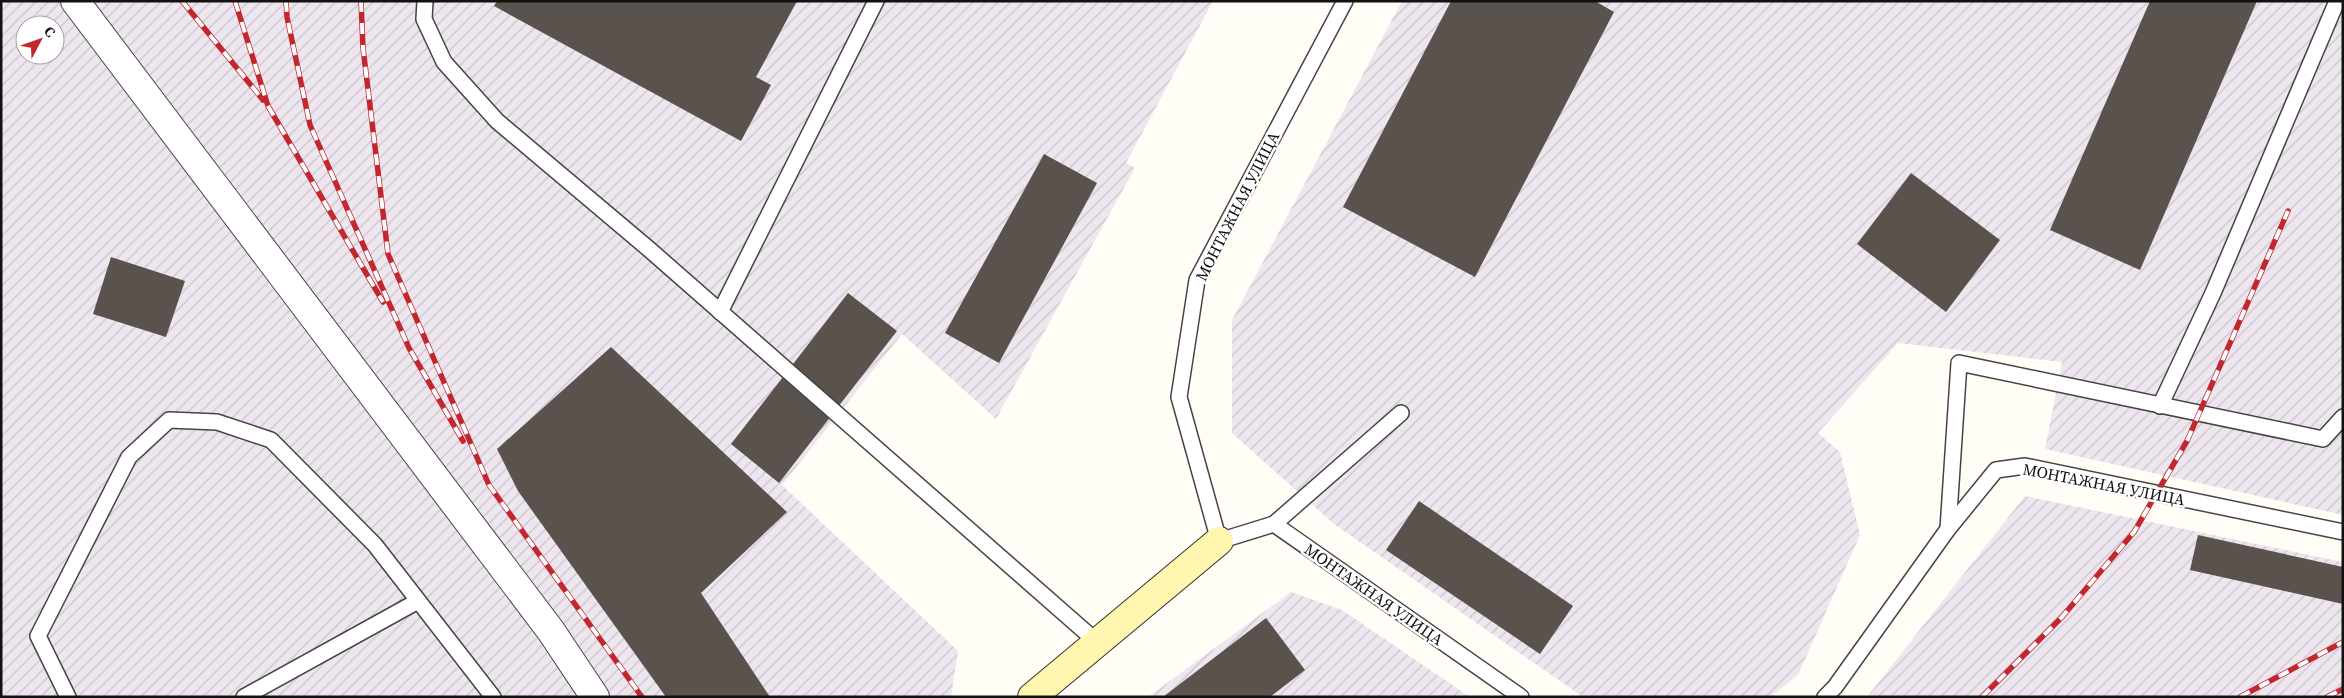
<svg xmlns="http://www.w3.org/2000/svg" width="2344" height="698" viewBox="0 0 2344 698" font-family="'Source Serif 4',serif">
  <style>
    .industrial { fill: url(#industrial-furrows); fill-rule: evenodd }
    .building { fill: #5a524d }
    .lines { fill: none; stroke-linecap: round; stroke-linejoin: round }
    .lane-casing { stroke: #444; stroke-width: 18 }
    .street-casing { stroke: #444; stroke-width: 30 }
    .secondary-casing { stroke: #333; stroke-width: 30 }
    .lane { stroke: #fff; stroke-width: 15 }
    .street { stroke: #fff; stroke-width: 28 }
    .secondary { stroke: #fff6b0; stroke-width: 28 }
    .rail-casing { stroke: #c4262e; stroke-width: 5.5 }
    .rail { stroke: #fff; stroke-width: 4; stroke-dasharray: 11; stroke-linecap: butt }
    .labels { text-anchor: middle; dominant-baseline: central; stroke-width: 5; stroke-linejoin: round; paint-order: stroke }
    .street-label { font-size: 16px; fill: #111; stroke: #fff }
  </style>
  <defs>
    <pattern id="industrial-furrows" width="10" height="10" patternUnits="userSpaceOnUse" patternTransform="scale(1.25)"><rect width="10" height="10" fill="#eee6ef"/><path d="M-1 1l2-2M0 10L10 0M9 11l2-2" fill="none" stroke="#cbc4cc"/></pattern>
  </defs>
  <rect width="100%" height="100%" fill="#fffdf5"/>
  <!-- industrial -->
  <g class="industrial">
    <path d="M 1,1 L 1213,1 L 1126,163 L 1135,168 L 996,419 L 902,334 L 782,485 L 958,651 L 951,697 L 1,697 ZM 25,25 L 55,25 L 55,55 L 25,55 Z"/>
    <polygon points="1402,1 2343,1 2343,515 2045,449 2062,362 1898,343 1818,433 1840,452 1860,535 1798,675 1770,697 1583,697 1334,524 1232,433 1232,320"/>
    <polygon points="2025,496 2343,562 2343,697 1867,697"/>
    <polygon points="1291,592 1342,610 1470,697 1148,697"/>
  </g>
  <!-- building -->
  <g class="building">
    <polygon points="497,1 797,1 756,77 771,85 741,141 494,6"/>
    <polygon points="1451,1 1595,1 1614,12 1475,277 1343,207"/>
    <polygon points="2150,1 2257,1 2140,270 2050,230"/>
    <polygon points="1044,154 1097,183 999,363 945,333"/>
    <polygon points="1911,173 2000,240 1946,312 1857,244"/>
    <polygon points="111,257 185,281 166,337 93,314"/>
    <polygon points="848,293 897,331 779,483 731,444"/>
    <polygon points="611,347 787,512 701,593 770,697 666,697 518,491 497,449"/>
    <polygon points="1419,501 1573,606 1540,654 1386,550"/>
    <polygon points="2198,535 2343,567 2343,604 2190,570"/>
    <polygon points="1266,618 1305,670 1270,697 1163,697"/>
  </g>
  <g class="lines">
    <defs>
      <g id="lane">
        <polyline points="425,1 424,19 444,62 497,121 650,250 1097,642"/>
        <polyline points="1345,1 1197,280 1179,397 1219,541 1274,524 1521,697"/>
        <polyline points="720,312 876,1"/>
        <polyline points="2160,406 2213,293 2337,1"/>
        <polyline points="1274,524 1401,413"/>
        <polyline points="1948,529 1959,363 2323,439 2343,417"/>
        <polyline points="68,697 38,636 129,457 169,420 217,422 271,440 375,545 493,697"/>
        <polyline points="244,697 418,601"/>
        <polyline points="1825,697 1835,687 1948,529 1996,470 2025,466 2343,532"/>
      </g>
      <polyline id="street" points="75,1 551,631 595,697"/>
      <polyline id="secondary" points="1032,697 1219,541"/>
    </defs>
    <!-- lane casing -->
    <use href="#lane" class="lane-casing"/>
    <!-- street casing -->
    <use href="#street" class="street-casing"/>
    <!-- secondary casing -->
    <use href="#secondary" class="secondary-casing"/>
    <!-- lane -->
    <use href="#lane" class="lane"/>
    <!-- street -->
    <use href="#street" class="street"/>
    <!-- secondary -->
    <use href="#secondary" class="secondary"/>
    <defs>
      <g id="rail">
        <polyline points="182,1 263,100"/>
        <polyline points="235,1 268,106 383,302"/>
        <polyline points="286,1 287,17 310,125 409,348 463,441"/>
        <polyline points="361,1 363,48 388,254 489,485 642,697"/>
        <polyline points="1982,697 2062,617 2134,532 2187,441 2288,211"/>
        <polyline points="2240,697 2343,642"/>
        <polyline points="2327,697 2343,689"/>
      </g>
    </defs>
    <!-- rail casing -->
    <use href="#rail" class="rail-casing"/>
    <!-- rail -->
    <use href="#rail" class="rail"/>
  </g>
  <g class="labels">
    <!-- street labels -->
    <g class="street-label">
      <text transform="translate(1237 206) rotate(-63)">МОНТАЖНАЯ УЛИЦА</text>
      <text transform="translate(2104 484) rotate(11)">МОНТАЖНАЯ УЛИЦА</text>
      <text transform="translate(1374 594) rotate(35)">МОНТАЖНАЯ УЛИЦА</text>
    </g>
  </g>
  <!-- border -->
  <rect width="2344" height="698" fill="none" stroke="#111111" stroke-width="5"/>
  <!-- north arrow -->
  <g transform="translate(40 40) rotate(49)"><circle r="24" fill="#ffffff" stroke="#a0a0a0"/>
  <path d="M0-4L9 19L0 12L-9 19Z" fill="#c4262e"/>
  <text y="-8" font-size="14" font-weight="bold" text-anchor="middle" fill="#111111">С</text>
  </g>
</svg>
